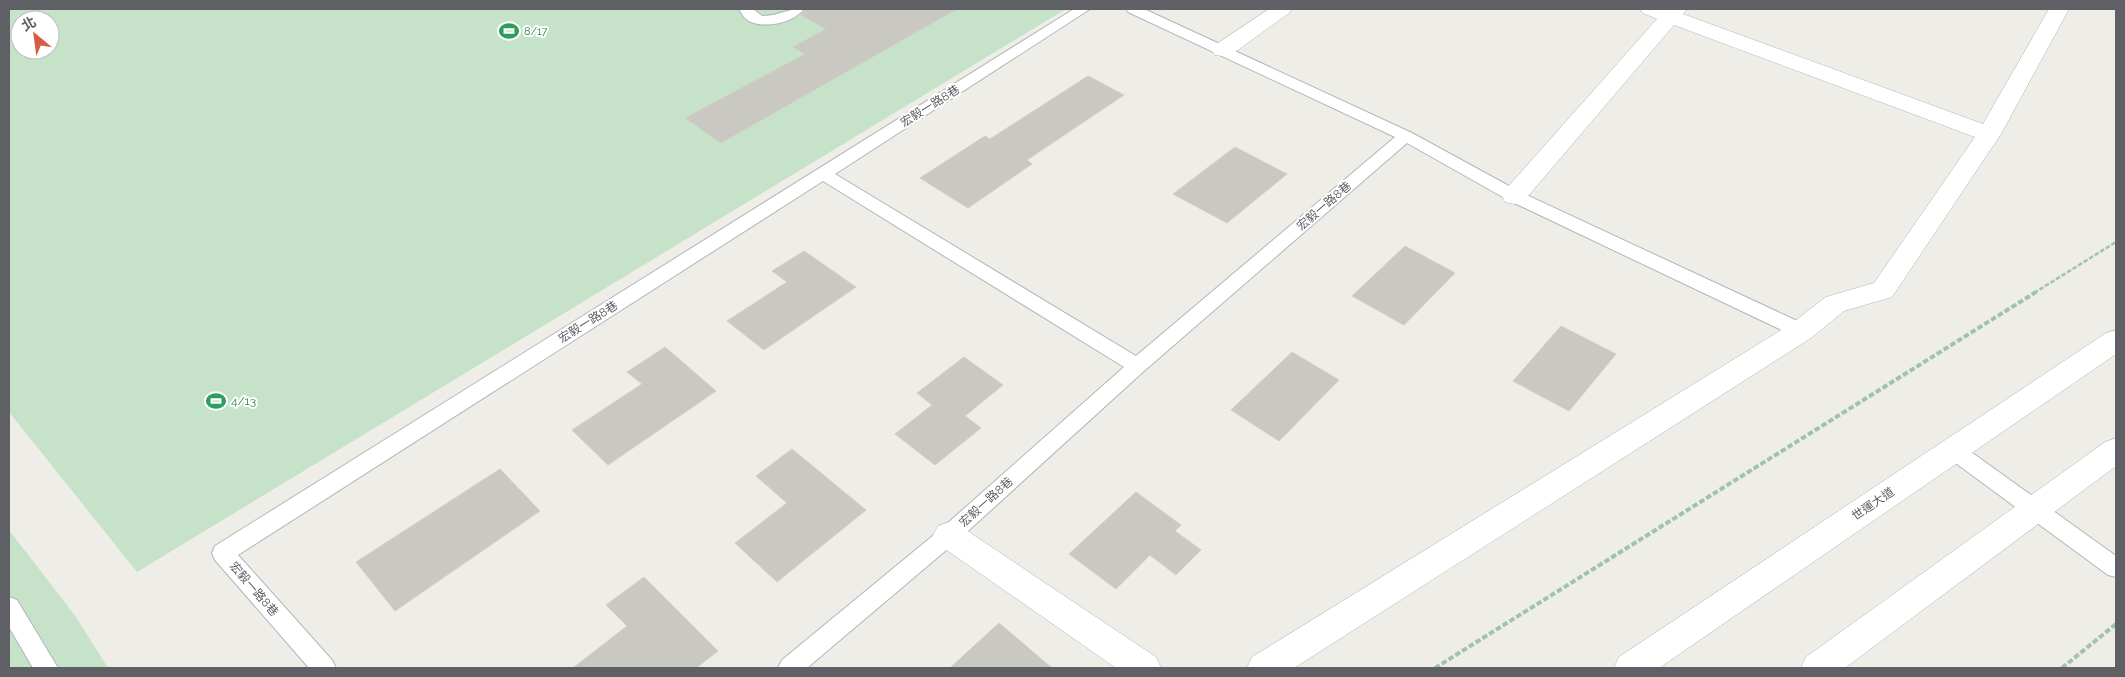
<svg xmlns="http://www.w3.org/2000/svg" width="2125" height="677" viewBox="0 0 2125 677" font-family="Raleway,'Noto Sans TC',sans-serif">
  <style>
    .green { fill: #c6e3c9; fill-rule: evenodd }
    .building { fill: #cac8c3; stroke: #d2cfc5 }
    .lines { fill: none; stroke-linecap: round; stroke-linejoin: round }
    .service-casing { stroke: #b3b5b9; stroke-width: 2 }
    .minor-casing { stroke: #b3b5b9; stroke-width: 1 }
    .tertiary-casing { stroke: #b3b5b9; stroke-width: 1 }
    .path-far1 { stroke: #a0c3ad; stroke-width: 2.5; stroke-dasharray: 4.5 2; stroke-linecap: butt }
    .path { stroke: #a0c3ad; stroke-width: 4; stroke-dasharray: 5.5 2.5; stroke-linecap: butt }
    .service { fill: #fff; fill-rule: evenodd }
    .minor { fill: #fff; fill-rule: evenodd }
    .tertiary { fill: #fff; fill-rule: evenodd }
    .labels { text-anchor: middle; dominant-baseline: central; stroke-width: 4; stroke-linejoin: round; paint-order: stroke }
    .far-leisure-label { font-size: 11px; fill: #27864d; stroke: #fff; text-anchor: start }
    .street-label { font-size: 12px; fill: #5e6065; stroke: #fff }
    .leisure-label { font-size: 12px; fill: #27864d; stroke: #fff; text-anchor: start }
  </style>
  <rect width="100%" height="100%" fill="#eeede7"/>
  <!-- green -->
  <g class="green">
    <path d="M 9,9 L 1066,9 L 137,572 L 9,412 ZM 20,20 L 50,20 L 50,50 L 20,50 Z"/>
    <polygon points="9,530 76,617 108,668 9,668"/>
  </g>
  <!-- building -->
  <g class="building">
    <polygon points="806,9 957,9 721,143 685,118 805,54 793,47 826,29 801,15"/>
    <polygon points="1088,76 1124,95 1027,160 1032,164 968,208 920,178 985,136 990,139"/>
    <polygon points="1235,147 1287,174 1227,223 1173,194"/>
    <polygon points="1405,246 1455,273 1404,325 1352,296"/>
    <polygon points="804,251 856,287 764,350 727,321 787,282 772,271"/>
    <polygon points="1561,326 1616,354 1569,411 1513,381"/>
    <polygon points="665,347 716,391 608,465 572,430 642,384 627,372"/>
    <polygon points="1292,352 1339,380 1279,441 1231,410"/>
    <polygon points="964,357 1003,385 965,416 981,428 935,465 895,434 932,405 917,393"/>
    <polygon points="792,449 866,510 777,582 735,543 787,503 756,476"/>
    <polygon points="500,469 540,511 395,611 356,562"/>
    <polygon points="1136,492 1181,525 1175,531 1201,550 1176,575 1150,555 1116,589 1069,554"/>
    <polygon points="644,577 718,651 696,668 573,668 627,626 606,605"/>
    <polygon points="999,623 1052,668 950,668"/>
  </g>
  <g class="lines">
    <defs>
      <g id="service">
        <path d="M 739,9 L 753,9 L 762,16 C 778,16 789,8 804,9 C 793,23 765,29 749,21 C 744,18 742,14 739,9 Z"/>
        <polygon points="1074,9 1090,9 835,174 1136,356 1395,137 1128,12 1126,9 1144,9 1412,133 1520,192 1808,326 1810,331 1808,336 1801,338 1794,336 1508,200 1407,143 1144,371 957,541 807,668 778,668 782,660 941,529 1124,367 823,181 238,555 332,660 336,668 309,668 215,560 212,553 215,546"/>
        <polygon points="1953,442 1960,444 2116,556 2116,577 2108,575 1946,456 1943,450 1946,444"/>
        <polygon points="9,597 17,600 58,668 33,668 9,627"/>
      </g>
      <g id="minor">
        <polygon points="1269,9 1292,9 1289,13 1231,55 1223,56 1215,55 1212,50 1215,45"/>
        <polygon points="1640,9 1687,9 1683,14 1983,124 2049,9 2069,9 2001,134 1892,297 1844,311 1811,338 1294,668 1247,668 1252,657 1791,324 1826,297 1874,283 1975,137 1674,25 1523,202 1514,204 1505,202 1502,196 1505,190 1657,19 1643,13"/>
        <polygon points="949,522 960,526 1156,657 1161,668 1116,668 938,544 933,535 938,526"/>
      </g>
      <g id="tertiary">
        <polygon points="2116,330 2116,354 1659,668 1614,668 1619,657 2106,333"/>
        <polygon points="2116,438 2116,466 1845,668 1801,668 1806,657 2105,442"/>
      </g>
    </defs>
    <!-- service casing -->
    <use href="#service" class="service-casing"/>
    <!-- minor casing -->
    <use href="#minor" class="minor-casing"/>
    <!-- tertiary casing -->
    <use href="#tertiary" class="tertiary-casing"/>
    <!-- path-far1 -->
    <polyline class="path-far1" points="2034,293 2116,242"/>
    <!-- path -->
    <g class="path">
      <polyline points="1435,668 2036,292"/>
      <polyline points="2062,668 2116,624"/>
    </g>
    <!-- service -->
    <use href="#service" class="service"/>
    <!-- minor -->
    <use href="#minor" class="minor"/>
    <!-- tertiary -->
    <use href="#tertiary" class="tertiary"/>
  </g>
  <!-- icons -->
  <defs>
    <symbol id="stadium-bare" viewBox="-9 -9 18 18"><path d="M0-5a6.5 5 0 1 0 0 10a6.5 5 0 1 0 0-10ZM-3.5-1.8h7v3.6h-7Z" fill="#2e9e5b" stroke="#fff" stroke-width="2.5" paint-order="stroke"/></symbol>
  </defs>
  <g fill-rule="evenodd">
    <use href="#stadium-bare" x="495" y="17" width="28" height="28"/>
    <use href="#stadium-bare" x="202" y="387" width="28" height="28"/>
  </g>
  <g class="labels">
    <!-- far-leisure labels -->
    <g class="far-leisure-label">
      <text x="524" y="31">8/17</text>
    </g>
    <!-- street labels -->
    <g class="street-label">
      <text transform="translate(930 106) rotate(-32)">宏毅一路8巷</text>
      <text transform="translate(1324 206) rotate(-41)">宏毅一路8巷</text>
      <text transform="translate(588 322) rotate(-32)">宏毅一路8巷</text>
      <text transform="translate(986 502) rotate(-42)">宏毅一路8巷</text>
      <text transform="translate(1873 504) rotate(-34)">世運大道</text>
      <text transform="translate(254 589) rotate(49)">宏毅一路8巷</text>
    </g>
    <!-- leisure labels -->
    <g class="leisure-label">
      <text x="231" y="401">4/13</text>
    </g>
  </g>
  <!-- border -->
  <rect width="2125" height="677" fill="none" stroke="#5e6065" stroke-width="20"/>
  <!-- north arrow -->
  <g transform="translate(35 35) rotate(331)"><circle r="24" fill="#ffffff" stroke="#bfbfc1"/>
  <path d="M0-4L9 19L0 12L-9 19Z" fill="#d55d46"/>
  <text y="-8" font-size="14" font-weight="bold" text-anchor="middle" fill="#5e6065">北</text>
  </g>
</svg>
